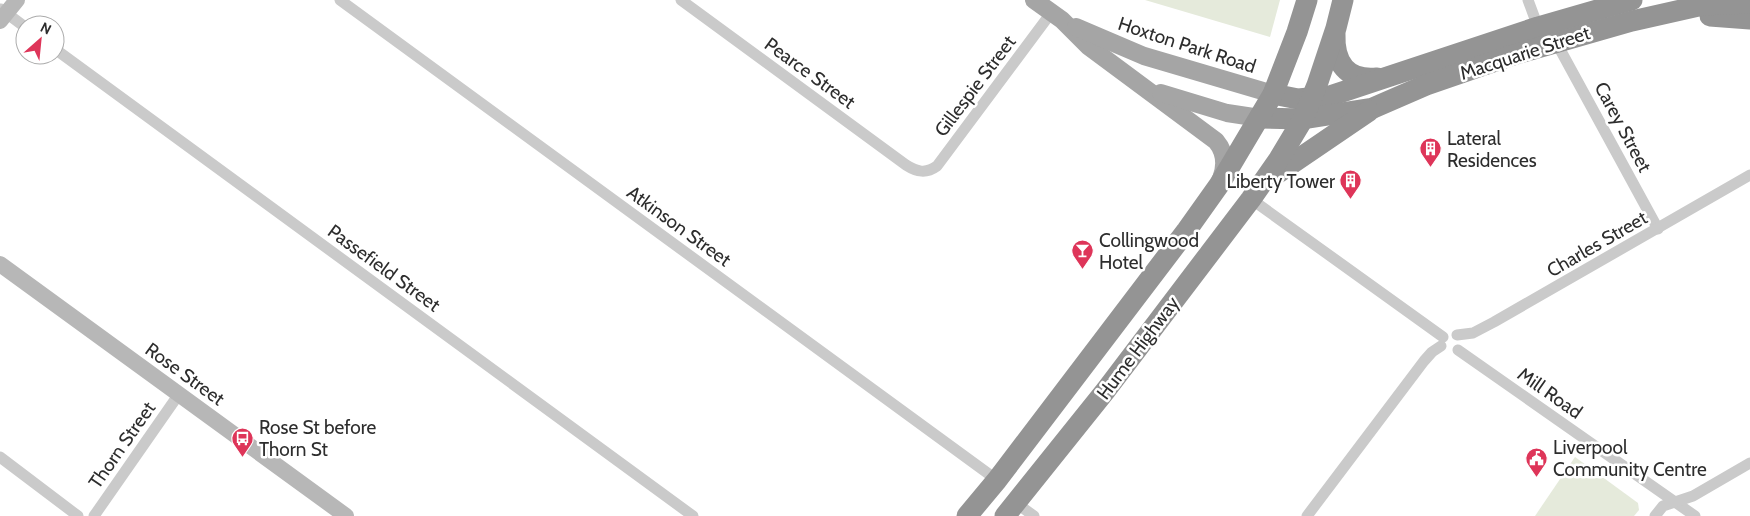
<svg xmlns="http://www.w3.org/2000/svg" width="1750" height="516" viewBox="0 0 1750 516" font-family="Cabin,sans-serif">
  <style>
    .green { fill: #e5eadb }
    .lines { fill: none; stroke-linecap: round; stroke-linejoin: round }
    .street { stroke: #cacaca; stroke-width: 11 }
    .secondary { stroke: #b7b7b7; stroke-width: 16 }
    .primary { stroke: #a5a5a5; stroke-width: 18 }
    .highway { stroke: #949494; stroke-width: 21 }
    .labels { text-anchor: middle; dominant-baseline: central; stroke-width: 5; stroke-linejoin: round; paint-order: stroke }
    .street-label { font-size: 19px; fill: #2d2d2d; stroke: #fff }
    .poi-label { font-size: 19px; fill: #2d2d2d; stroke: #fff; text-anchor: start }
  </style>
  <rect width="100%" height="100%" fill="#fff"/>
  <!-- green -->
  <g class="green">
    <polygon points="1145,0 1280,0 1270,37"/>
    <polygon points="1575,457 1638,503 1639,510 1634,516 1535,516"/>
  </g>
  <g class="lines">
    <!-- street -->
    <g class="street">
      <polyline points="340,0 997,480"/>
      <path d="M 681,0 L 906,165 C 917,172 926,174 937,166 L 1051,13"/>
      <polyline points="1528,0 1538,27"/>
      <polyline points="1,9 25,27"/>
      <polyline points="1556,42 1658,229"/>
      <polyline points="55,49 693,516"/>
      <polyline points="1251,199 1443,337"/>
      <polyline points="1457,335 1473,333 1494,322 1750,175"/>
      <polyline points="1458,350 1695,516"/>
      <polyline points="0,457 78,516"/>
      <polyline points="1016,503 1034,516"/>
      <polyline points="94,516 179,394"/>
      <polyline points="1307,516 1424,361 1432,352 1441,346"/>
      <polyline points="1655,516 1663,506 1693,496 1750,463"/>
    </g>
    <!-- secondary -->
    <g class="secondary">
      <polyline points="0,21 17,0"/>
      <polyline points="0,264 346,516"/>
    </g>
    <!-- primary -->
    <g class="primary">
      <path d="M 1034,0 L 1062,20 L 1088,46 L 1216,141 C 1226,153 1226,166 1221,179"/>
      <polyline points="1076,27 1144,56 1273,94"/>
      <polyline points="1161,93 1227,113 1260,118"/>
    </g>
    <!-- highway -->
    <g class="highway">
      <polyline points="1710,16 1750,19"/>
      <path d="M 1335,34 C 1334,63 1347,81 1377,78"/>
      <polyline points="1273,94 1298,99 1330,96 1538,27 1632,0"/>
      <polyline points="1260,118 1303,119 1373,108 1426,85 1513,55 1632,21 1703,5 1750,3"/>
      <polyline points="1272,177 1369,111"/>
      <polyline points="967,516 997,480 1187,230 1219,185 1273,94 1297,32 1307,0"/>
      <polyline points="1005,516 1106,390 1251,199 1279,159 1303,119 1317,85 1336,28 1343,0"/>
    </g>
  </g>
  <!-- icons -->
  <defs>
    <symbol id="building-pin" viewBox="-11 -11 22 30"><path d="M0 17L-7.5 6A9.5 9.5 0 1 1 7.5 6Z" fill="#de3559" stroke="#fff"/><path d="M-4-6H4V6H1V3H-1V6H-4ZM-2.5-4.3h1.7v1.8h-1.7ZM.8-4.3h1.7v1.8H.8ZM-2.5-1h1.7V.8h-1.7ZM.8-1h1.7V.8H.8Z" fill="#fff"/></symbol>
    <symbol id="bar-pin" viewBox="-11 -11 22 30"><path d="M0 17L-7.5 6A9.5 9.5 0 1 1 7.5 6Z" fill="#de3559" stroke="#fff"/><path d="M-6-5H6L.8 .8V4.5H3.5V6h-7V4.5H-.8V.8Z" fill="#fff"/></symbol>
    <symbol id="bus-pin" viewBox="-11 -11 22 30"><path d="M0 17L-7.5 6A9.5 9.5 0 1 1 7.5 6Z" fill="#de3559" stroke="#fff"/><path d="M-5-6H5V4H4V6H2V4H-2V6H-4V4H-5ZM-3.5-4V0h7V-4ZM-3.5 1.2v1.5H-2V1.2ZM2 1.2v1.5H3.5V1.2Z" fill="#fff"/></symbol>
    <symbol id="civic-pin" viewBox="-11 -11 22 30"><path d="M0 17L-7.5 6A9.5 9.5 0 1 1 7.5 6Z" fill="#de3559" stroke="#fff"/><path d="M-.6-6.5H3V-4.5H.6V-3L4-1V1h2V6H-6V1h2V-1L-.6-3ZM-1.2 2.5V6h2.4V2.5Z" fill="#fff"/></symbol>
  </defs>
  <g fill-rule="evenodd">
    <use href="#building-pin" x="1418" y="136" width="25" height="34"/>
    <use href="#building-pin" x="1338" y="168" width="25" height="34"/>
    <use href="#bar-pin" x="1070" y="238" width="25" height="34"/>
    <use href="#bus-pin" x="230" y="426" width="25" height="34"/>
    <use href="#civic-pin" x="1524" y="446" width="25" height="34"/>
  </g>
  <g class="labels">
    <!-- street labels -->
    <g class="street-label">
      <text transform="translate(1187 45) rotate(18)">Hoxton Park Road</text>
      <text transform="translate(1525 53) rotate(-18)">Macquarie Street</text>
      <text transform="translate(810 73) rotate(36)">Pearce Street</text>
      <text transform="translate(975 86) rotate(-53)">Gillespie Street</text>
      <text transform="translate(1623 127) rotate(62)">Carey Street</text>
      <text transform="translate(679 226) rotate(36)">Atkinson Street</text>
      <text transform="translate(1597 244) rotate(-30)">Charles Street</text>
      <text transform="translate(384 268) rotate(36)">Passefield Street</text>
      <text transform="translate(1138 348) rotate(-53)">Hume Highway</text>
      <text transform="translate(185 374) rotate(36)">Rose Street</text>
      <text transform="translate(1550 393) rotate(35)">Mill Road</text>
      <text transform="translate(122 445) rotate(-55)">Thorn Street</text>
    </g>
    <!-- poi labels -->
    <g class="poi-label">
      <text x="1447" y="138">Lateral<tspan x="1447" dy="22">Residences</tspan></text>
      <text x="1335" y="181" text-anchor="end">Liberty Tower</text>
      <text x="1099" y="240">Collingwood<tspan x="1099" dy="22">Hotel</tspan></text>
      <text x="259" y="427">Rose St before<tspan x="259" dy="22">Thorn St</tspan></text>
      <text x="1553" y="447">Liverpool<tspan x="1553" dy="22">Community Centre</tspan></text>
    </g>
  </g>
  <!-- north arrow -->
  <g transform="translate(40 40) rotate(27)"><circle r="24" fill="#ffffff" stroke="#ababab"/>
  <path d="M0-4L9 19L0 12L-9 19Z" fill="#de3559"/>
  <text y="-8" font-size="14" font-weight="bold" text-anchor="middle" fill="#2d2d2d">N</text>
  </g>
</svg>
